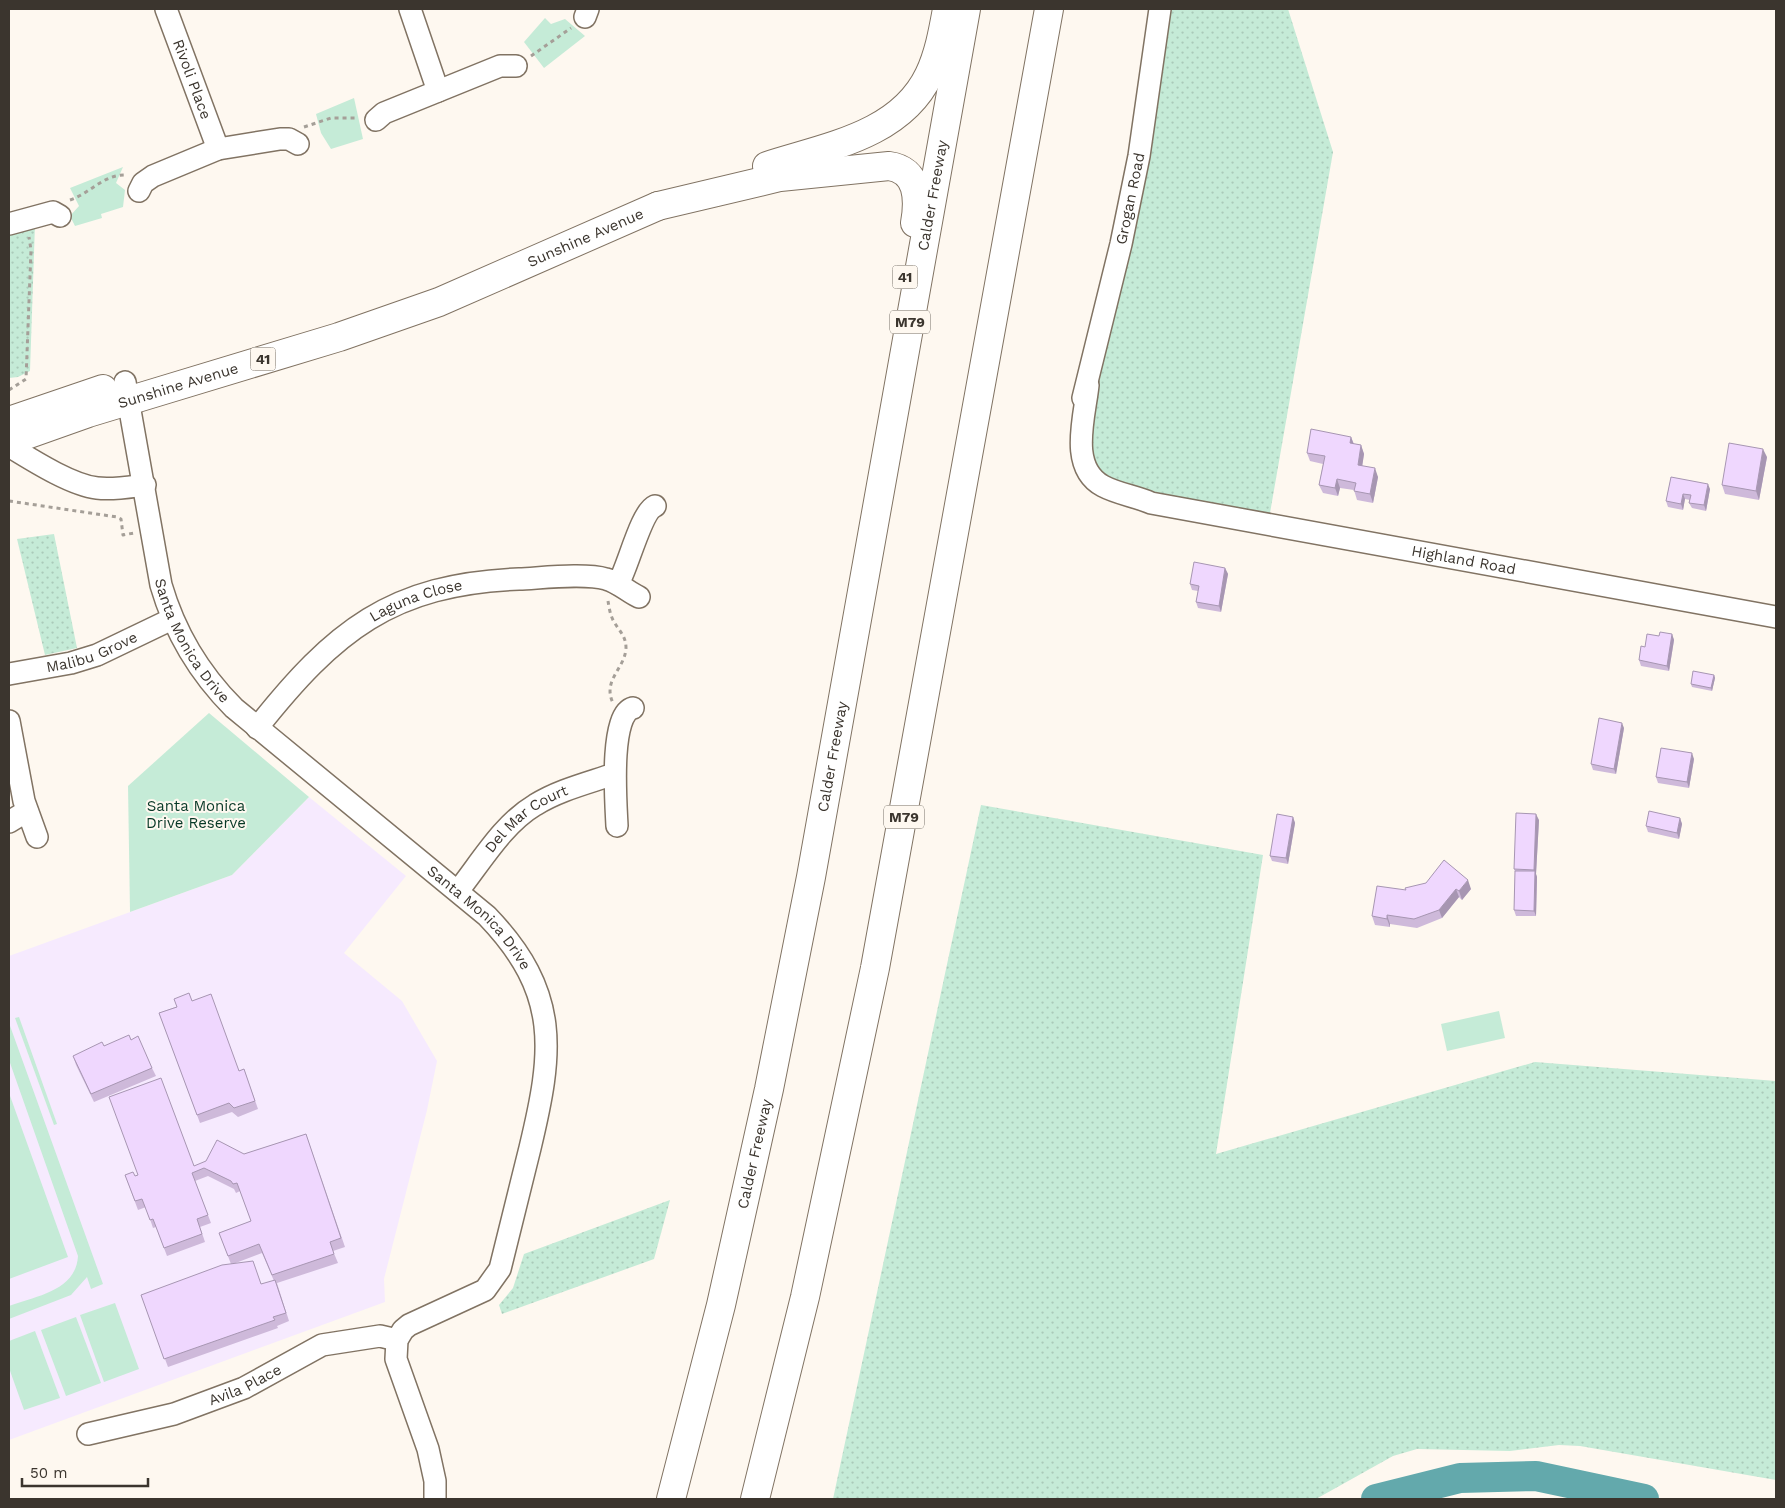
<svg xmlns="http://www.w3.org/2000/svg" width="1785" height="1508" viewBox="0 0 1785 1508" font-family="'Work Sans',sans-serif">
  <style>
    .education { fill: #f6eafe }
    .grass { fill: url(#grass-dots) }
    .park { fill: #c5ebd7 }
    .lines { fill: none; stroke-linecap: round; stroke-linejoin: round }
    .river { stroke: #63a9ac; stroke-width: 30 }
    .minor-casing { stroke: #817363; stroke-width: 24 }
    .major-casing { stroke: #817363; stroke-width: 30 }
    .highway-casing { stroke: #817363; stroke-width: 30 }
    .path { stroke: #a59f98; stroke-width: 3; stroke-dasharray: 4 4; stroke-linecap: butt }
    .minor { stroke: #fff; stroke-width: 21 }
    .major { stroke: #fff; stroke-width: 28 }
    .highway { stroke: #fff; stroke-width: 28 }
    .wall { fill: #ceb9da; fill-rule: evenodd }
    .shaded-wall { fill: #a796b2 }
    .building { fill: #efd7fe; stroke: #a796b2 }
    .labels { text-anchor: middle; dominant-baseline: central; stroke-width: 4; stroke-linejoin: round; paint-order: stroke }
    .shield { fill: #fef8f0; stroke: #767068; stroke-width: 1 }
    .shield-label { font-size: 14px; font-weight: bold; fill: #3b352e }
    .street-label { font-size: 15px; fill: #3b352e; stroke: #fef8f0 }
    .park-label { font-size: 15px; fill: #073826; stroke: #fef8f0 }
  </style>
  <defs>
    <pattern id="grass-dots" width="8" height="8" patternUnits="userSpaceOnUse" patternTransform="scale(1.25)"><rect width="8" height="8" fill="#c5ebd7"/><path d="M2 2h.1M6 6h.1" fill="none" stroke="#aacab9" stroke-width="1.8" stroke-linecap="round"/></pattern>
  </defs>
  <rect width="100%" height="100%" fill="#fef8f0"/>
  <!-- education -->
  <polygon class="education" points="309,797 406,876 344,953 402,1001 437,1061 427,1110 384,1279 385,1302 9,1440 9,956 232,875"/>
  <!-- grass -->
  <g class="grass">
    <polygon points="1170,9 1288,9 1333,152 1270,513 1128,488 1092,470 1088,462 1094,394 1153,129"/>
    <polygon points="35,224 30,371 18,377 9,378 9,231"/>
    <polygon points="54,534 77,648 45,655 17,539"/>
    <polygon points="981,805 1263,855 1216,1154 1535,1062 1776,1081 1776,1480 1580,1446 1559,1445 1510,1451 1417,1449 1393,1456 1316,1499 833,1499"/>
    <polygon points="670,1200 654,1259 502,1314 499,1305 513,1288 524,1254"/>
  </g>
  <!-- park -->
  <g class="park">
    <polygon points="545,18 551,24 565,19 585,36 544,68 524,42"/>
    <polygon points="354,98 363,139 331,149 321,133 316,114"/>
    <polygon points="123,167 116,183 125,190 123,207 101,214 102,218 75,226 70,216 79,206 70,188"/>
    <polygon points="209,713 309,797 232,875 130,912 128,786"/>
    <polygon points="1499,1011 1505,1038 1447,1051 1441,1024"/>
    <polygon points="19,1017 57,1124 54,1125 15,1018"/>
    <path d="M 9,1023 L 103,1284 L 91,1289 L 87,1277 L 71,1295 L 9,1319 L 9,1306 C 36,1296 76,1291 78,1256 L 9,1060 Z"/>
    <polygon points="9,1093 68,1257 9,1279"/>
    <polygon points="115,1303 139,1369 104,1382 80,1315"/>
    <polygon points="76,1317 101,1383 66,1396 41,1330"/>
    <polygon points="35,1331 60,1398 24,1410 9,1368 9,1341"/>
  </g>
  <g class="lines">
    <!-- river -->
    <polyline class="river" points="1376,1499 1460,1478 1536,1476 1644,1499"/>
    <defs>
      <g id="minor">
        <path id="s1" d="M 166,9 L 218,149"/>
        <polyline points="410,9 438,91"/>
        <polyline points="585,17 588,9"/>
        <polyline points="376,120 384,113 500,66 516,66"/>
        <polyline points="139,191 143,183 153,176 218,149 280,139 289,139 298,144"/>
        <polyline points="9,224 53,212 60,216"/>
        <path id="s2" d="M 125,382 L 161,585 C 175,633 198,672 234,708 L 487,916 C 561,993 553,1052 530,1148 C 520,1189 510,1229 500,1269 L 485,1290 L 409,1325 L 403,1330 L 397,1340 L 396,1359 L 428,1449 L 435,1481 L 435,1499"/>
        <path id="s3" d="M 1088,385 C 1085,416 1068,467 1103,486 C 1118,494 1135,496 1151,503 L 1776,617"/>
        <path id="s4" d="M 1083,398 L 1121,244 L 1139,156 L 1160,9"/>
        <path d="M 9,446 C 32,460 71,485 97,488 C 113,490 129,487 145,485"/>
        <path d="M 618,584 C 628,567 641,512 655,506"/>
        <path id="s5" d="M 9,674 L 71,663 L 97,655 L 172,619"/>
        <polyline points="9,721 24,801 37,837"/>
        <path id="s6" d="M 257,728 C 334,631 391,584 519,579 C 542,578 585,573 606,579 C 618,582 628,592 639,597"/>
        <polyline points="9,822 27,811"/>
        <path d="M 617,826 C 616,804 609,714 633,708"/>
        <path id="s7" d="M 458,891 C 481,862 503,824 535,805 C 559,790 588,783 614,774"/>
        <path id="s8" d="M 88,1434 L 174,1414 L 244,1388 L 322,1345 L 380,1336 L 397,1340"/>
      </g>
      <g id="major">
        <polyline points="9,421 103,389"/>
        <path id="s9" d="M 9,441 L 88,413 L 339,337 L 439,302 L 658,206"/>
      </g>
      <g id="highway">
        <path d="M 767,166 C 825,147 900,136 929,75 C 939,54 943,31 947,9"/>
        <path d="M 658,206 L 780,177 L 889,166 C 919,170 919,200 915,223"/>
        <path id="s10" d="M 671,1499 L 721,1305 L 769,1089 L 811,877 L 966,9"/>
        <polyline points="755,1499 805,1297 875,968 1049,9"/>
      </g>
    </defs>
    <!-- minor casing -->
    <use href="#minor" class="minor-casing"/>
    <!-- major casing -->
    <use href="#major" class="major-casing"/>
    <!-- highway casing -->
    <use href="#highway" class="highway-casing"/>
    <!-- path -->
    <g class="path">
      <polyline points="531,56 571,28"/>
      <polyline points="304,127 331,118 358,118"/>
      <path d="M 70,200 C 91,193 103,174 127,175"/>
      <polyline points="9,390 26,379 31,250 29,237"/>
      <polyline points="9,501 117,517 121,519 123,535 134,533"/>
      <path d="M 608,601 C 609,607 610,614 613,620 C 618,630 626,635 626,648 C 625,669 602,680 613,703"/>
    </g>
    <!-- minor -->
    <use href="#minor" class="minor"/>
    <!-- major -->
    <use href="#major" class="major"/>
    <!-- highway -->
    <use href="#highway" class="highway"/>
  </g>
  <!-- wall -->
  <g class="wall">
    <polygon points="1351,437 1354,444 1361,445 1364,454 1362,466 1378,477 1373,503 1357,500 1354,490 1340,488 1338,496 1323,493 1319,485 1323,464 1310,461 1307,453"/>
    <polygon points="1767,457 1759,500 1725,494 1722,485"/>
    <polygon points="1671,477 1710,489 1706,511 1692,508 1689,503 1690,500 1685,499 1683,510 1668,507 1666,501"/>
    <polygon points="1225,568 1228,574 1221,612 1198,608 1196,602 1198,591 1192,590 1190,584"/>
    <polygon points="1672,634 1674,640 1669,671 1641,666 1639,660 1645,647 1659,636"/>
    <polygon points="1714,675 1715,678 1712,691 1692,687 1691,684"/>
    <polygon points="1624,728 1616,774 1593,770 1591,764"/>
    <polygon points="1694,759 1689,788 1658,783 1656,777"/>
    <polygon points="1293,817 1295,823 1288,864 1272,861 1270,856"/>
    <polygon points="1680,818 1682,824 1679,839 1648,832 1646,826"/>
    <polygon points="1539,820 1536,874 1537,877 1536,916 1516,916 1514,910 1515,872 1514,869"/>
    <polygon points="1471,889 1462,900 1459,897 1442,918 1417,928 1390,924 1390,927 1375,925 1372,916 1406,890"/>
    <polygon points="192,1001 239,1071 244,1069 258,1109 238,1117 232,1112 200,1123 159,1013"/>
    <polygon points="131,1040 152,1068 156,1076 94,1102 76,1065 73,1056 104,1046"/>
    <path d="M 306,1134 L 345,1247 L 333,1251 L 338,1263 L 277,1283 L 289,1321 L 277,1326 L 278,1328 L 168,1367 L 141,1295 L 231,1264 L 219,1233 L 251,1221 L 240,1191 L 236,1193 L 234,1189 L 208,1176 L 195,1181 L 211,1223 L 200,1227 L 205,1242 L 167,1256 L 156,1227 L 153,1228 L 146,1207 L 138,1210 L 125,1175 L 135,1176 L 194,1166 L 244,1154 ZM 262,1253 L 274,1281 L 261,1284 L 233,1264 Z"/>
  </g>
  <!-- shaded-wall -->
  <g class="shaded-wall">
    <polygon points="1351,437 1354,445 1350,443"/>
    <polygon points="1361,445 1364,454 1361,474 1358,465"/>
    <polygon points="1763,449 1767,457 1759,500 1756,491"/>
    <polygon points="1375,468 1378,477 1373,503 1370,494"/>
    <polygon points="1337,479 1340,488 1338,496 1335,488"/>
    <polygon points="1708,484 1710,489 1706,511 1704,505"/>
    <polygon points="1683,494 1685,499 1683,510 1681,504"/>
    <polygon points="1225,568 1228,574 1221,612 1219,606"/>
    <polygon points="1672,634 1674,640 1669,671 1667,666"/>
    <polygon points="1714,675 1715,678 1712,691 1711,688"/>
    <polygon points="1622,723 1624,728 1616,774 1614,769"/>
    <polygon points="1692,753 1694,759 1689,788 1687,782"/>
    <polygon points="1536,814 1539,820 1536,874 1537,877 1536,916 1534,911 1535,873 1534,870"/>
    <polygon points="1293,817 1295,823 1288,864 1286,858"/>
    <polygon points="1680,818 1682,824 1679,839 1677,833"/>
    <polygon points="1468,880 1471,889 1462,900 1459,891"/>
    <polygon points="1456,889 1459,897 1442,918 1439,910"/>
    <polygon points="1387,915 1390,924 1390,927 1387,919"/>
  </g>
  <!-- building -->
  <g class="building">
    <polygon points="1311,429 1351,437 1350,443 1361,445 1358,465 1375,468 1370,494 1354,491 1356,483 1337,479 1335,488 1319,485 1325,456 1307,453"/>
    <polygon points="1729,443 1763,449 1756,491 1722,485"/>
    <polygon points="1671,477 1708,484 1704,505 1689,503 1691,495 1683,494 1681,504 1666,501"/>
    <polygon points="1194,562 1225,568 1219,606 1196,602 1199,586 1190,584"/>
    <polygon points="1660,632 1672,634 1667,666 1639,660 1641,646 1645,647 1647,634 1659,636"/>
    <polygon points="1693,671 1714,675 1711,688 1691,684"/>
    <polygon points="1599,718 1622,723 1614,769 1591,764"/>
    <polygon points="1661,748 1692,753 1687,782 1656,777"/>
    <polygon points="1649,811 1680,818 1677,833 1646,826"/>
    <polygon points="1516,813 1536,814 1534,870 1514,869"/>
    <polygon points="1277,814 1293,817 1286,858 1270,856"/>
    <polygon points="1444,860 1468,880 1459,891 1456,889 1439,910 1414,919 1387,915 1387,919 1372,916 1377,886 1406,890 1405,888 1426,883"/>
    <polygon points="1515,871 1535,871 1534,911 1514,910"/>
    <polygon points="189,993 192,1001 211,994 239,1071 244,1069 255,1101 234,1108 229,1103 197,1115 159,1013 177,1007 174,999"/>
    <polygon points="129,1035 131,1040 138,1036 152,1068 91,1094 73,1056 102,1042 104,1046"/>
    <polygon points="161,1078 194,1166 206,1161 217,1140 244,1154 306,1134 341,1238 330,1242 334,1254 272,1275 259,1244 228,1256 219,1233 251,1221 237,1183 233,1184 231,1181 204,1168 192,1173 208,1215 197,1219 202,1234 164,1248 153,1219 150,1220 142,1199 135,1201 125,1175 133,1172 135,1176 138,1175 109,1097"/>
    <polygon points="253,1261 261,1284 275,1280 286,1313 273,1317 275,1320 164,1359 141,1295 222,1265"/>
  </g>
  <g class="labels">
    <!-- shield labels -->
    <g class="shield">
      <rect x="892.5" y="265.5" width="25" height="23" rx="4"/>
      <rect x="890" y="310.5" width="40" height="23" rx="4"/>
      <rect x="250.5" y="347.5" width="25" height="23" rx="4"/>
      <rect x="884" y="805.5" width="40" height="23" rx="4"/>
    </g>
    <g class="shield-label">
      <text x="905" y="277">41</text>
      <text x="910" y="322">M79</text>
      <text x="263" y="359">41</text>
      <text x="904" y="817">M79</text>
    </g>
    <!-- street labels -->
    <g class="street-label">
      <text stroke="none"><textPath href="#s1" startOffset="75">Rivoli Place</textPath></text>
      <text stroke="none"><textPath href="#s10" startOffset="1330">Calder Freeway</textPath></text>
      <text stroke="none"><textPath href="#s4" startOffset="205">Grogan Road</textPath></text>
      <text stroke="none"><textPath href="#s9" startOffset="612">Sunshine Avenue</textPath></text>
      <text stroke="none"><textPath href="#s9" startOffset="178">Sunshine Avenue</textPath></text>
      <text stroke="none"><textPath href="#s3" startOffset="478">Highland Road</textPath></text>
      <text stroke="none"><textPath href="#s6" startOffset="208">Laguna Close</textPath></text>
      <text stroke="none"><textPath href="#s2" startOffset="270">Santa Monica Drive</textPath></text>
      <text stroke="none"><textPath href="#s5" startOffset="86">Malibu Grove</textPath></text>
      <text stroke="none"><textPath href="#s10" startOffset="760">Calder Freeway</textPath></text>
      <text stroke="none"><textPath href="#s7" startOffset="101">Del Mar Court</textPath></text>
      <text stroke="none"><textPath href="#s2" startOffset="674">Santa Monica Drive</textPath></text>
      <text stroke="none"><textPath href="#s10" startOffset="355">Calder Freeway</textPath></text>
      <text stroke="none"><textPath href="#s8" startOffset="165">Avila Place</textPath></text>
    </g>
    <!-- park labels -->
    <g class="park-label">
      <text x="196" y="806">Santa Monica<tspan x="196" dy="17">Drive Reserve</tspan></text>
    </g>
  </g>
  <!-- border -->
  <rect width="1785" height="1508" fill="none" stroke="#3b352e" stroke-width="20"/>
  <!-- scale -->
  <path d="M22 1478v8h126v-8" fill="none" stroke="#3b352e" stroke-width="2.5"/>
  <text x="30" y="1478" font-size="15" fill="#3b352e" stroke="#fef8f0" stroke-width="4" paint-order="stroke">50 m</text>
</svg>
